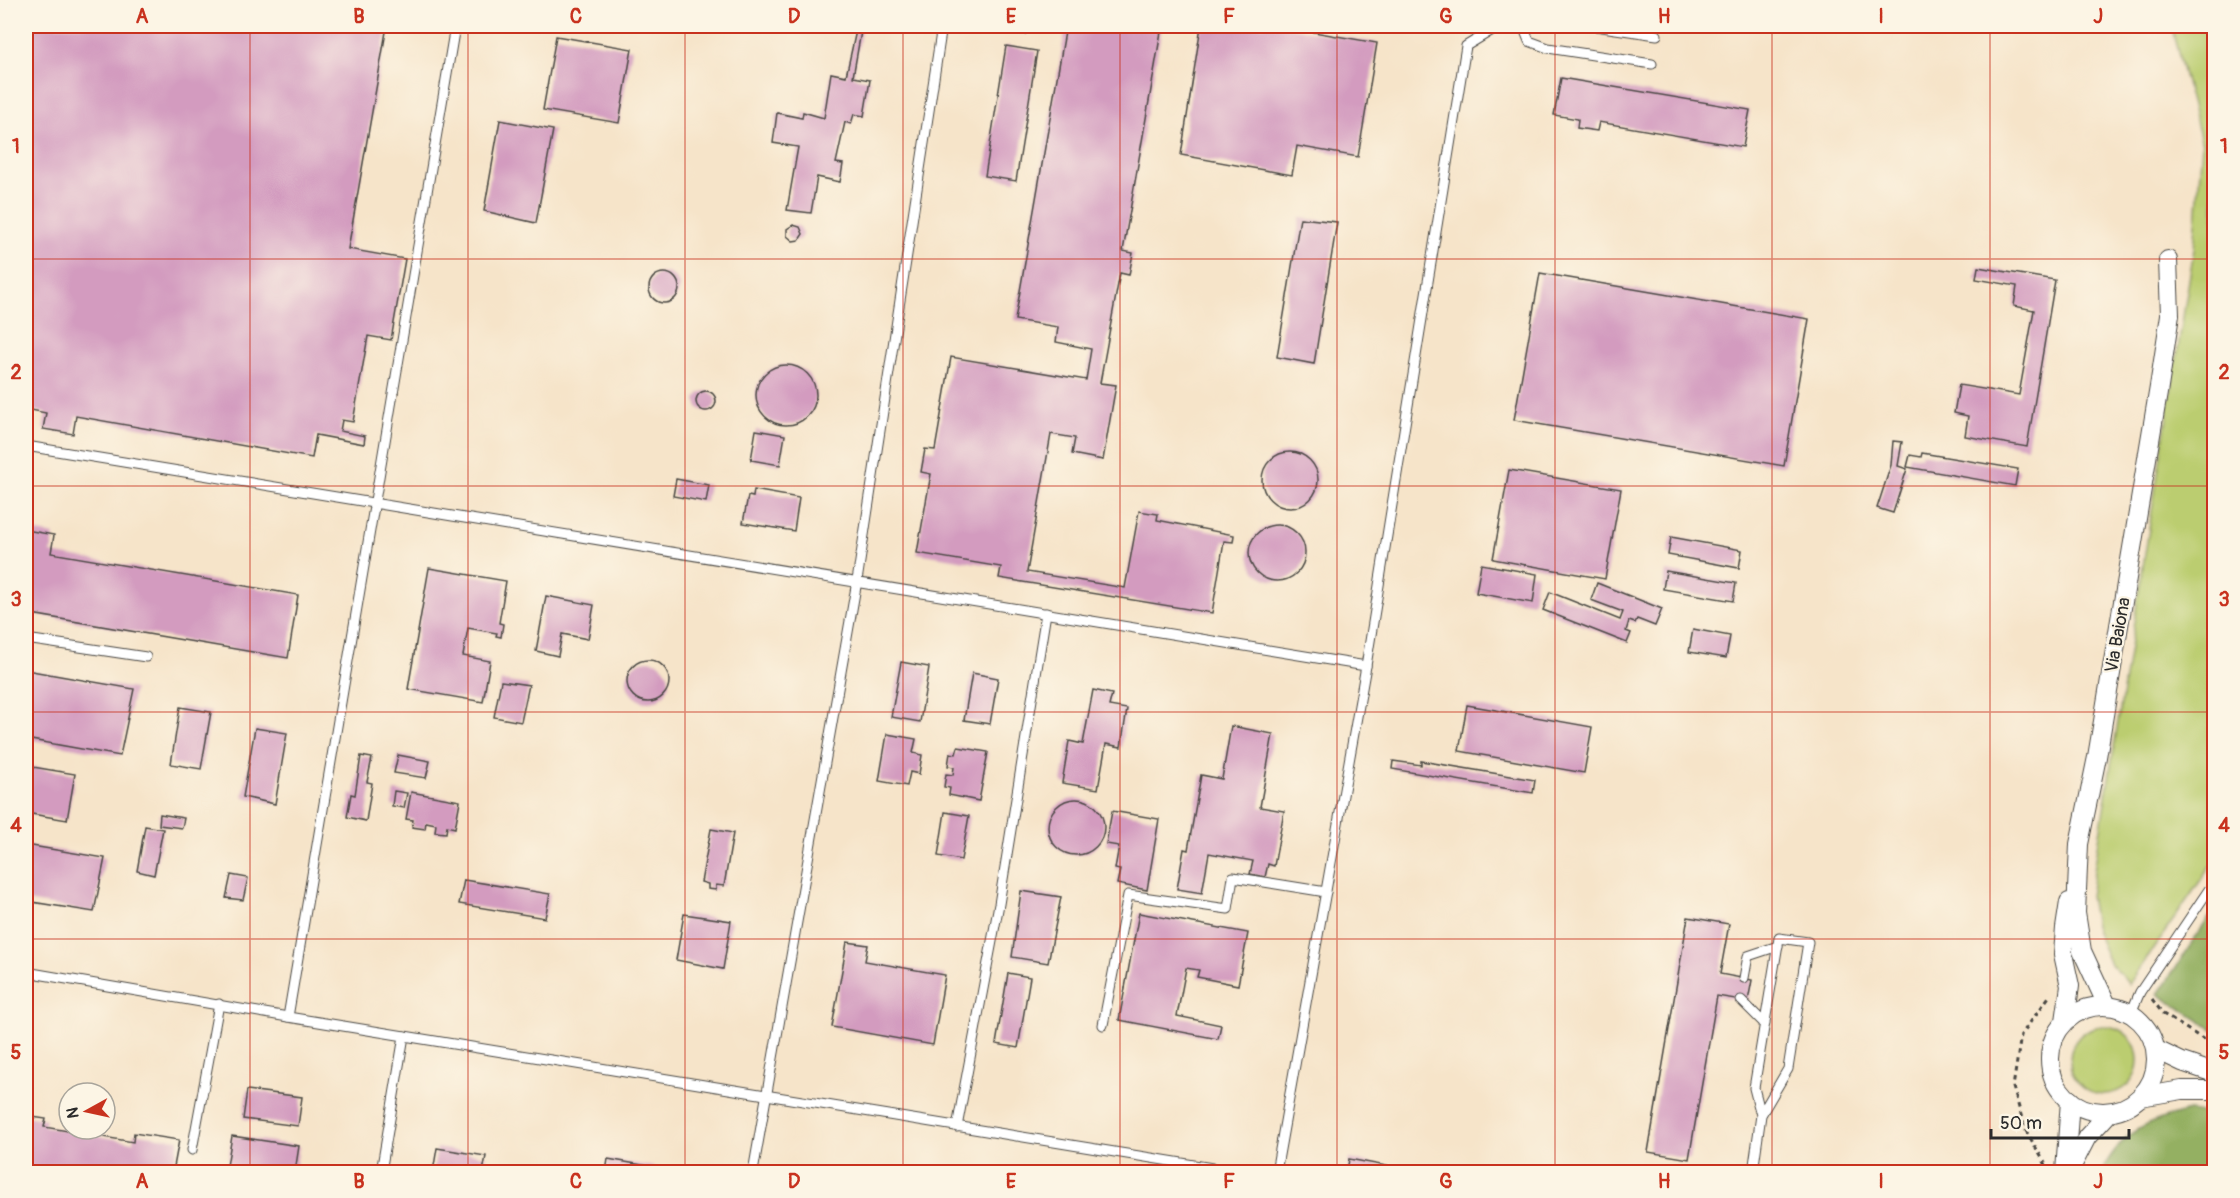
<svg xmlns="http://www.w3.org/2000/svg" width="2240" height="1198" viewBox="0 0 2240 1198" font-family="Pangolin,sans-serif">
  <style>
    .green { fill: #bbcd70; stroke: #737c4e; stroke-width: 1.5 }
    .forest { fill: #94b062; stroke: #606e46; stroke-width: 1.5 }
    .building { fill: #d39bbf }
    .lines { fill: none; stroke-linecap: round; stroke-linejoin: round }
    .service-casing { stroke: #494743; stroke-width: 11 }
    .minor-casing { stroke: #494743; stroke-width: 20 }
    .path { stroke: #494743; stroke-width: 3; stroke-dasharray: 4.5 4.5; stroke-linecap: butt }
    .service { stroke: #fff; stroke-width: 9 }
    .minor { stroke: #fff; stroke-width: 18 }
    .grid { fill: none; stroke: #c8321e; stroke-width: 1.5; stroke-opacity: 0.55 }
    .labels { text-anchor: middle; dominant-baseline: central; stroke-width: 4.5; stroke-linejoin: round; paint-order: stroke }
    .street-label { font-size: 18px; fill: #2b2b2b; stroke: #fcf5e5 }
    .neatline { fill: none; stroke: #c8321e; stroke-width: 2 }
    .grid-label { font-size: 20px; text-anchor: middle; font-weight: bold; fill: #c8321e }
  </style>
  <rect width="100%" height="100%" fill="#fcf5e5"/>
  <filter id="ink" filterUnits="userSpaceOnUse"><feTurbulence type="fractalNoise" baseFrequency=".0167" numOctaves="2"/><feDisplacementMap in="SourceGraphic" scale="12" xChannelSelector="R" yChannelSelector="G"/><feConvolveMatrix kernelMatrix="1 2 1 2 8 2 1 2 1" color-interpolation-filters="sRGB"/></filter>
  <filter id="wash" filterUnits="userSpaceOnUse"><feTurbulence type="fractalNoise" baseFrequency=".008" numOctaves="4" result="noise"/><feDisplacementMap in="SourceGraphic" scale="24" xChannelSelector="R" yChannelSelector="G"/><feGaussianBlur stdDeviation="1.35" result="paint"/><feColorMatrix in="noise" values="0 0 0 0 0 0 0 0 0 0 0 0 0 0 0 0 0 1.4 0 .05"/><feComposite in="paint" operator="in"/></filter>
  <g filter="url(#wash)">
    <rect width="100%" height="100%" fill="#f6e4c9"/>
    <!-- green -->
    <g class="green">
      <polygon points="2171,26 2214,26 2214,861 2129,984 2109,962 2096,932 2090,896 2194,249 2202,144"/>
      <circle cx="2104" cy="1060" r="34"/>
    </g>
    <!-- forest -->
    <g class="forest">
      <polygon points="2214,910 2214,1030 2158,994"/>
      <path d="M 2189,1111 L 2214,1115 L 2214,1172 L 2101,1172 C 2124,1130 2143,1123 2189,1111 Z"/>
    </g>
    <g id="blocks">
      <!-- building -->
      <g class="building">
        <polygon points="26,26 387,26 348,249 405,259 391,340 368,336 353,422 342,420 340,431 365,436 364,444 316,435 312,458 76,416 73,434 43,429 46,413 26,409"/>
        <polygon points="857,26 862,26 853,77 870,80 864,116 854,114 851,124 845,122 836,163 843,164 840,182 817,177 811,213 787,210 798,147 773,143 777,113 802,118 803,112 824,118 831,73 846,76"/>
        <polygon points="1002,26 1027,26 1025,34 1002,29"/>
        <polygon points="1066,26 1162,26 1123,251 1133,253 1129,275 1120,273 1100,383 1116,385 1103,460 1072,454 1075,438 1051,434 1027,572 1125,588 1139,511 1158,514 1157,520 1234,535 1233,542 1224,541 1212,613 999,578 1001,567 917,553 931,474 921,472 925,449 935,450 951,357 1086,380 1091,349 1056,342 1058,327 1015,320"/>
        <polygon points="1201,26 1280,26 1377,43 1358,157 1297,146 1292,175 1181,155"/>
        <polygon points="556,36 632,49 619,123 543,110"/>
        <polygon points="1006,46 1037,51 1016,181 985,176"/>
        <polygon points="1561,78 1750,110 1743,147 1599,122 1597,131 1577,128 1578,119 1554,115"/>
        <polygon points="500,120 553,130 536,223 484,211"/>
        <polygon points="1300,218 1337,222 1314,364 1277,357"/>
        <polygon points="793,225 800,227 803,234 799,240 793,241 787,236 787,229"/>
        <polygon points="1978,267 2055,280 2027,447 1965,436 1968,416 1954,413 1959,385 2019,395 2034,310 2014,306 2017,286 1976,279"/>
        <polygon points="1540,273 1809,319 1784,466 1514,420"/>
        <circle cx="664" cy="288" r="15"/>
        <circle cx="786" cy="395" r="30"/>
        <circle cx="706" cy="401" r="10"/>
        <polygon points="756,430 785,435 780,465 751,460"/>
        <polygon points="1893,441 1902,442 1898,466 1907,469 1893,513 1877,508 1891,465"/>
        <circle cx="1290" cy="480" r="28"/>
        <polygon points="1922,453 2018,469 2015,486 1907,467 1910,455 1921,457"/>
        <polygon points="1509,470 1621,489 1605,579 1493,559"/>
        <polygon points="676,479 709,485 706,502 673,496"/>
        <polygon points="754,490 799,498 794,531 743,523 748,496 753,497"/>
        <circle cx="1277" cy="553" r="28"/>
        <polygon points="26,530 54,535 51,553 298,595 288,658 26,613"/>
        <polygon points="1671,537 1742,550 1739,568 1668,555"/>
        <polygon points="1481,564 1537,574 1533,603 1476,593"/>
        <polygon points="429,568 506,581 499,623 503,624 501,637 496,636 497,633 468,628 463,656 490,661 483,702 408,689"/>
        <polygon points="1666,571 1736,583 1733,601 1663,589"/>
        <polygon points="1597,583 1662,609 1655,626 1637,619 1635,623 1629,621 1626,631 1631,633 1627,643 1543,610 1550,592 1620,620 1623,612 1591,600"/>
        <polygon points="546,596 594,605 588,639 562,634 558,656 536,651"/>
        <polygon points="1693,629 1730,636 1726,658 1689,652"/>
        <circle cx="648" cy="681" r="21"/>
        <polygon points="901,662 929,667 920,722 891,717"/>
        <polygon points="26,670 134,689 120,756 26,739"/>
        <polygon points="972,673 998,678 990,724 964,720"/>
        <polygon points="501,681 529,685 521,722 494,717"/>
        <polygon points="1093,690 1112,694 1109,706 1127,709 1121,747 1106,744 1098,789 1062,783 1069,741 1083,744"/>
        <polygon points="1467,705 1592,727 1584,773 1459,751"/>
        <polygon points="180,707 211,712 201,769 171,764"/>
        <polygon points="1231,726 1273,734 1260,807 1284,811 1274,866 1268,864 1265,877 1250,874 1253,861 1209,853 1202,893 1177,889 1184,849 1188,850 1201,775 1222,779"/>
        <polygon points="255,728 287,733 275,804 243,797"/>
        <polygon points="887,734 916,739 913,753 922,755 919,774 910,772 907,786 879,781"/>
        <polygon points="958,747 988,752 979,801 949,795 950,788 944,787 946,774 953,775 954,767 948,766 950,753 956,754"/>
        <polygon points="398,755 430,761 426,778 394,773"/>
        <polygon points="361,756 372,758 367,782 372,783 366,821 347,817 351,794 355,795"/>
        <polygon points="1393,761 1421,765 1421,761 1535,780 1533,793 1392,769"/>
        <polygon points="27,766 75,774 67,820 26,813"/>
        <polygon points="394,791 407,793 404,808 392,806"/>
        <polygon points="411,792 460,801 455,828 447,826 446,833 435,832 436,824 426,822 425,829 412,827 413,820 406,819"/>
        <circle cx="1076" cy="827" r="28"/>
        <polygon points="1112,811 1159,819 1147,890 1117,884 1120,870 1115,869 1119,846 1106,844"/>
        <polygon points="945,812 969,816 961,860 938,856"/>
        <polygon points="160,814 184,818 182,828 159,825"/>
        <polygon points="145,826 163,829 154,875 137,871"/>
        <polygon points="711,829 733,833 724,886 716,885 716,890 708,889 708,884 701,882"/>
        <polygon points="26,845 105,858 94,912 26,901"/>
        <polygon points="231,875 248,878 243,900 226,898"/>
        <polygon points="464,880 550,894 545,918 459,904"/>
        <polygon points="1021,891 1061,897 1048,963 1012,957"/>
        <polygon points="1139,913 1248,933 1238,985 1197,977 1199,970 1186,968 1177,1016 1221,1025 1218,1039 1119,1020"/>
        <polygon points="684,914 731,921 723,969 676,960"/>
        <polygon points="1688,917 1729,924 1720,974 1752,980 1748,1001 1717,996 1689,1159 1648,1152"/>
        <polygon points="847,942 868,945 865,961 945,975 933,1045 832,1027"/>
        <polygon points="1008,973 1030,977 1018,1048 996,1044"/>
        <polygon points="247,1090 302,1097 298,1126 243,1119"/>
        <polygon points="26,1116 46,1119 44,1127 133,1142 134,1133 179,1140 173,1172 26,1172"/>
        <polygon points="232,1136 299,1146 295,1172 226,1172"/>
        <polygon points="437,1148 486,1156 483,1172 433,1172"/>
        <polygon points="608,1159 676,1171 676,1172 606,1172"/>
        <polygon points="1349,1159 1408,1170 1408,1172 1347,1172"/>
      </g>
    </g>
  </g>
  <g filter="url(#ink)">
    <use href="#blocks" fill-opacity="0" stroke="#494743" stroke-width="1.5"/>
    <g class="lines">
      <defs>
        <g id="service">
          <polyline points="1523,26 1529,41 1548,48 1652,64"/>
          <polyline points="1595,26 1657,35"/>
          <polyline points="26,446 1366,666"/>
          <polyline points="26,639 146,657"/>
          <polyline points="26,972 288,1017 1237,1172"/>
          <polyline points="1744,978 1748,956 1778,946"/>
          <polyline points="1741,1000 1765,1024"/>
          <polyline points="2131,1013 2140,992 2214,882"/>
          <polyline points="288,1017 455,26"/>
          <polyline points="1103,1025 1128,895 1228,909 1233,877 1326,892"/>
          <polyline points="957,1127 999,904 1046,613"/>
          <polyline points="192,1150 219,1004"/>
          <polyline points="381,1172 404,1036"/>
          <polyline points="753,1172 857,581 942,26"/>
          <polyline points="1276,1172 1366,666 1466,46 1499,26"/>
          <polyline points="1753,1172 1761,1115 1754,1088 1779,938 1808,942 1788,1069 1761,1115"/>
        </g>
        <g id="minor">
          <polyline points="2107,1005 2082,951 2076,913 2079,844 2097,757 2159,387 2170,315 2168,260"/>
          <circle cx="2103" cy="1059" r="53"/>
          <polyline points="2065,1021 2070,986 2063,954 2065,928 2069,902"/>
          <polyline points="2157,1050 2182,1062 2214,1073"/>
          <polyline points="2140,1097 2182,1090 2214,1090"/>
          <polyline points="2065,1172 2070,1100"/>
          <polyline points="2069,1172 2087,1137 2110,1112"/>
        </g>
      </defs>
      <!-- service casing -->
      <use href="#service" class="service-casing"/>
      <!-- minor casing -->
      <use href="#minor" class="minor-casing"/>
      <!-- path -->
      <g class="path">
        <polyline points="2152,999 2163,1014 2214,1046"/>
        <polyline points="2046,1165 2025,1129 2013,1087 2021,1035 2051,994"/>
      </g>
      <!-- service -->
      <use href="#service" class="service"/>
      <!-- minor -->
      <use href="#minor" class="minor"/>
    </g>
  </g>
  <!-- grid -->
  <path class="grid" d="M 250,26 L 250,1172M 468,26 L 468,1172M 685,26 L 685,1172M 903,26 L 903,1172M 1120,26 L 1120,1172M 1337,26 L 1337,1172M 1555,26 L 1555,1172M 1772,26 L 1772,1172M 1990,26 L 1990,1172M 26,259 L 2214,259M 26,486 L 2214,486M 26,712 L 2214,712M 26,939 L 2214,939"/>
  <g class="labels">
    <!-- street labels -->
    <g class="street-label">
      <text transform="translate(2118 635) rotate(-80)">Via Baiona</text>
    </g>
  </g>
  <!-- margin -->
  <rect width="2240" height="1198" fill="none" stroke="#fcf5e5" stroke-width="66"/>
  <!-- north arrow -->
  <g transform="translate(87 1111) rotate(262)"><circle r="28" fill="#fcf5e5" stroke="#a8a49b" stroke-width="1.5"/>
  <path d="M0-4.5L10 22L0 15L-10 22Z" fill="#c8321e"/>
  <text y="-9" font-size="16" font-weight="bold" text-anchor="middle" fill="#2b2b2b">N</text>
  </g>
  <!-- scale -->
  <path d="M1991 1129v9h138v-9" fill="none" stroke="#2b2b2b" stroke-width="3"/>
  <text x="2000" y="1129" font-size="18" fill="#2b2b2b" stroke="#fcf5e5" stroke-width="4.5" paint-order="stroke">50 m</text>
  <rect x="33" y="33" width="2174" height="1132" class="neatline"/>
  <g class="grid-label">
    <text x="142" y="23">A</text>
    <text x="359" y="23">B</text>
    <text x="576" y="23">C</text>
    <text x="794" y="23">D</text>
    <text x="1011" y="23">E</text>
    <text x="1229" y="23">F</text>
    <text x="1446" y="23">G</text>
    <text x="1664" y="23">H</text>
    <text x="1881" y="23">I</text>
    <text x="2098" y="23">J</text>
    <text x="16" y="153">1</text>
    <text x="2224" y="153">1</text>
    <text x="16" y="379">2</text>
    <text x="2224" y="379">2</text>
    <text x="16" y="606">3</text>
    <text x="2224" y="606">3</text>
    <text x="16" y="832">4</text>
    <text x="2224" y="832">4</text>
    <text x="16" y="1059">5</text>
    <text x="2224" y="1059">5</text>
    <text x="142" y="1188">A</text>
    <text x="359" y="1188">B</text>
    <text x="576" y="1188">C</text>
    <text x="794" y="1188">D</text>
    <text x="1011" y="1188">E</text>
    <text x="1229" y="1188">F</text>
    <text x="1446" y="1188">G</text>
    <text x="1664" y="1188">H</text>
    <text x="1881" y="1188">I</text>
    <text x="2098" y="1188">J</text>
  </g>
</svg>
